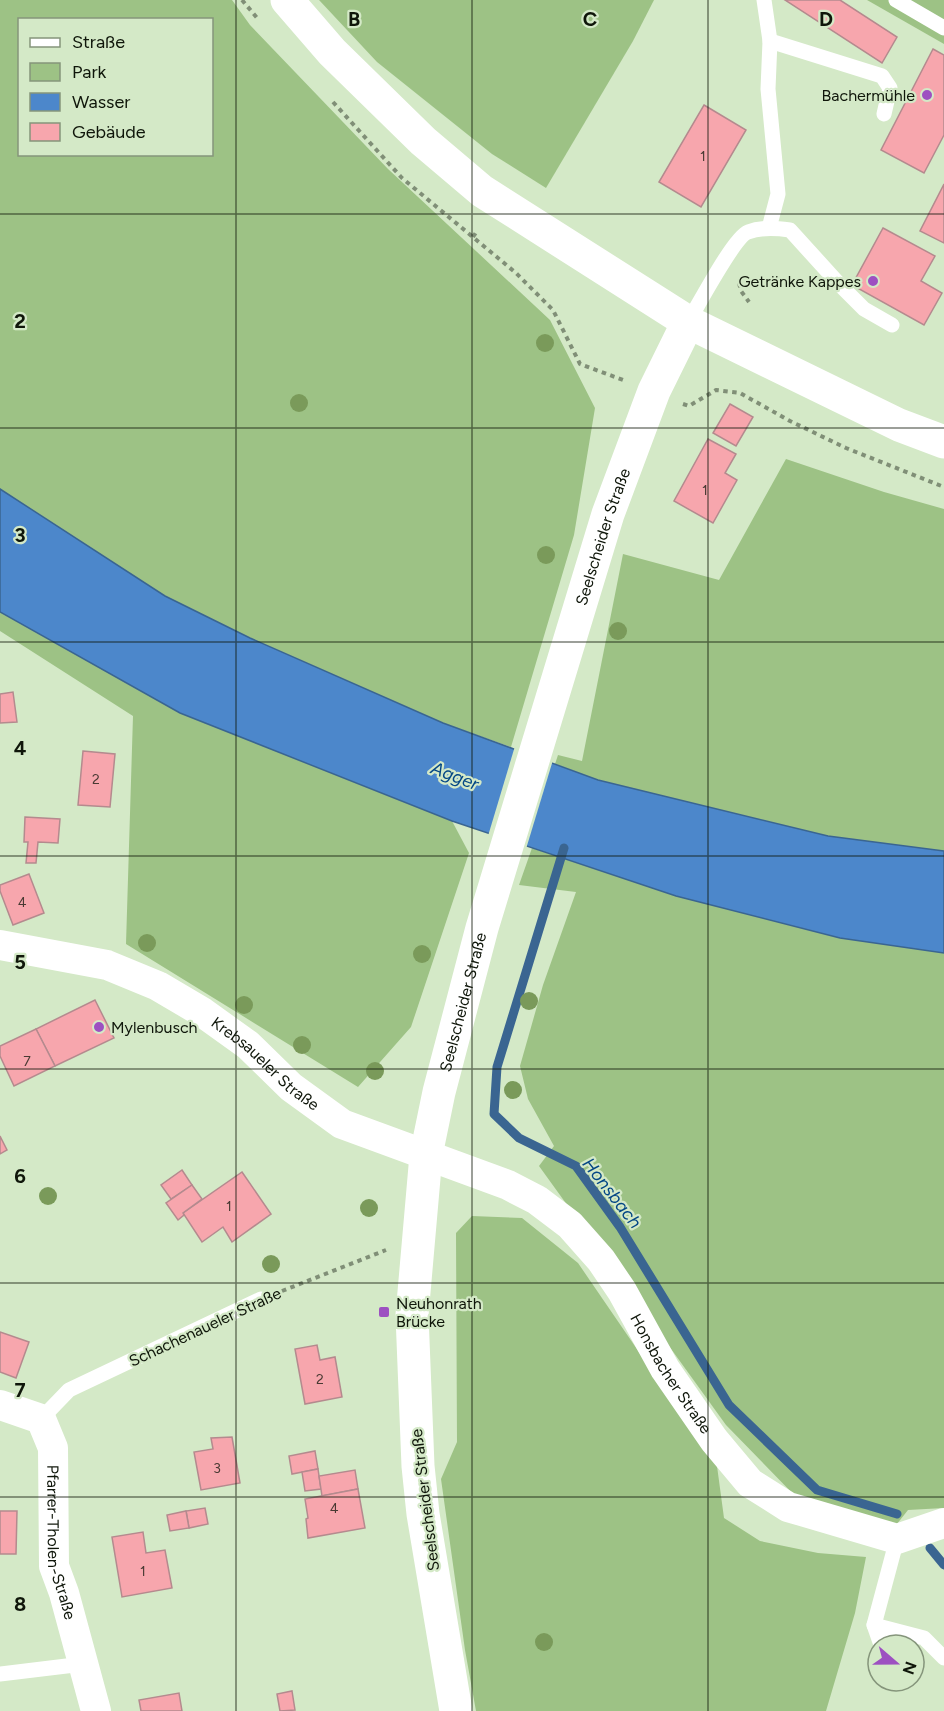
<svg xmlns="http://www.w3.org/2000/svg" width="944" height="1711" viewBox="0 0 944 1711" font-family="Figtree,sans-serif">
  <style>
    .green { fill: #9dc285; fill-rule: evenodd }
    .water { fill: #4c87cb; stroke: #3a6591; stroke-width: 1.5 }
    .pier { fill: #d4e9c7 }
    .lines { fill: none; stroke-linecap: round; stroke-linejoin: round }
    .stream { stroke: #3a6591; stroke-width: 9 }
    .building { fill: #f7a6ad; stroke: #b48a8e; stroke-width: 1.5 }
    .path { stroke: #808f77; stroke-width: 4; stroke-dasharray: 4.5 4.5; stroke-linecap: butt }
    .service { stroke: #fff; stroke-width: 15 }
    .minor { stroke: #fff; stroke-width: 30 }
    .tertiary { stroke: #fff; stroke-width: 33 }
    .primary { stroke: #fff; stroke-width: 33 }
    .tree { fill: #7a9a5a }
    .grid { fill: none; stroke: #0f160a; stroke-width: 1.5; stroke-opacity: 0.55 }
    .poi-dot { fill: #9d50c1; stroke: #d4e9c7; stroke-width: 2 }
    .labels { text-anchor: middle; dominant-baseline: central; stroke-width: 4.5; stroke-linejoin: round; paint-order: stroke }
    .number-label { font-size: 14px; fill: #493a33 }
    .poi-label { font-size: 16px; fill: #0f160a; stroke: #d4e9c7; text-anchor: end }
    .street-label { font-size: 16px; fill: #0f160a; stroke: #d4e9c7 }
    .water-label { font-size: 18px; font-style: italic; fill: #044785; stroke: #d4e9c7 }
    .grid-label { font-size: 20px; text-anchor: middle; font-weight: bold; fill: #0f160a; stroke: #d4e9c7; stroke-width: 4.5; stroke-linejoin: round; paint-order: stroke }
  </style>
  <rect width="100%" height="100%" fill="#d4e9c7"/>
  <!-- green -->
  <g class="green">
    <path d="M 0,0 L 232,0 L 250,25 L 388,169 L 550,320 L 595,408 L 574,535 L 511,747 L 443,723 L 250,638 L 165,596 L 0,489 ZM 20,20 L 212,20 L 212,154 L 20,154 Z"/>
    <polygon points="319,0 654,0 633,41 546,188 492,154 377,62"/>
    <polygon points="867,0 944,0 944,44"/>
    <polygon points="786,459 884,492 944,509 944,851 828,836 598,780 555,764 558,755 582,761 623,554 719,580"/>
    <polygon points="0,612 180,713 452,821 469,853 411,1027 358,1087 126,944 133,716 0,631"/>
    <polygon points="532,848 677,896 840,938 944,953 944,1508 908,1510 893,1529 798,1499 726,1425 539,1166 554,1146 528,1099 520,1066 543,985 576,892 519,885"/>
    <polygon points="472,1216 522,1218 578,1263 717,1466 724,1518 760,1541 818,1553 866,1557 855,1613 826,1711 476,1711 465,1650 441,1479 457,1442 456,1233"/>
  </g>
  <!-- water -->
  <polygon class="water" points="0,489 165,596 250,638 443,723 598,780 828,836 944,851 944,953 840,938 676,896 452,821 180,713 0,612"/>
  <!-- pier -->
  <polygon class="pier" points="515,746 553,760 526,849 488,836"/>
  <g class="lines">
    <!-- stream -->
    <g class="stream">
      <polyline points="564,848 497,1067 494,1114 519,1138 576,1166 620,1227 729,1405 817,1490 897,1514"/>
      <polyline points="930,1548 944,1565"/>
    </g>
  </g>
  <!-- building -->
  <g class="building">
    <polygon points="785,0 840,0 897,37 882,63"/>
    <polygon points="933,49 944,55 944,135 924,173 881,150"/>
    <polygon points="704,105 746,130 701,207 659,182"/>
    <polygon points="944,184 944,243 920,231"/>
    <polygon points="883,228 935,256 921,281 942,293 924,325 852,285"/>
    <polygon points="730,404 753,417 736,446 713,433"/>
    <polygon points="708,439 736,454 725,473 737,480 713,523 674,501"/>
    <polygon points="13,692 17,722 0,723 0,694"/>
    <polygon points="83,751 115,754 110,807 78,805"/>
    <polygon points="25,817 60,819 58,843 38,842 36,863 26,863 28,842 24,842"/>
    <polygon points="29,874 44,913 13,925 0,891 0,885"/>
    <polygon points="95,1000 114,1038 55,1066 36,1029"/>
    <polygon points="36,1029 55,1066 14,1086 0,1056 0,1046"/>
    <polygon points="0,1136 7,1150 0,1154"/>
    <polygon points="182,1170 192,1185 171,1199 161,1185"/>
    <polygon points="242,1172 271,1214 232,1242 223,1227 202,1242 183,1213"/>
    <polygon points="192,1185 202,1199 183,1213 184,1215 178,1220 166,1203"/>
    <polygon points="0,1332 29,1342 16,1378 0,1372"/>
    <polygon points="317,1345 320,1360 335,1357 342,1397 305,1404 295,1349"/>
    <polygon points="232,1437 240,1483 201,1490 194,1452 213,1449 211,1438"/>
    <polygon points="315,1451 318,1469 292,1474 289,1456"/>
    <polygon points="318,1469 321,1489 305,1491 302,1472"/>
    <polygon points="355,1470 358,1489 322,1496 319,1476"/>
    <polygon points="358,1489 365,1528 308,1538 306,1519 308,1518 305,1499"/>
    <polygon points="205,1508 208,1524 189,1528 186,1511"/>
    <polygon points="0,1511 17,1511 16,1554 0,1554"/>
    <polygon points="186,1511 189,1528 170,1531 167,1515"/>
    <polygon points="143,1532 146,1553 165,1550 172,1588 122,1597 112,1537"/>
    <polygon points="292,1691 295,1710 280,1711 277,1694"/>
    <polygon points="179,1693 182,1711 141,1711 139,1700"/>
  </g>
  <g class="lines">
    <!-- path -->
    <g class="path">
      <polyline points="242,0 258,19"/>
      <polyline points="333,102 402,178 516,273 553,310 580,364 623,380"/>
      <polyline points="473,237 477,231"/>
      <polyline points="739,283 741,291 749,302"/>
      <polyline points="683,404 689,406 716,390 740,393 790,421 846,448 944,487"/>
      <polyline points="282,1291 386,1250"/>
    </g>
    <!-- service -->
    <g class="service">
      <polyline points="764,0 770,41 768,89 778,194 769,228"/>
      <polyline points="896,0 944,28"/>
      <polyline points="770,41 882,76 890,88 884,114"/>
      <path d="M 688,322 C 698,306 734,237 748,232 C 761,227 775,228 790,230 L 839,284 L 864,309 L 892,325"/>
      <polyline points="41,1419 69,1390 261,1299"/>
      <polyline points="874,1625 924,1638 944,1658"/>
      <polyline points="881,1645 874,1625 897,1539"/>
      <polyline points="0,1674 83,1664"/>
    </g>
    <!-- minor -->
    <g class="minor">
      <path id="s1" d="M 0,945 L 107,965 L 158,986 L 202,1012 L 248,1045 L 291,1087 L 342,1124 L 508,1185 L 537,1200 L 570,1225 L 601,1260 L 622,1291 L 665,1369 L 714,1440 L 750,1483 L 788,1507 L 897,1539 L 944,1523"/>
      <path id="s2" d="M 0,1405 L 41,1419 L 53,1448 L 54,1566 L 64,1593 L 96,1711"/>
    </g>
    <!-- tertiary -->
    <path class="tertiary" id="s3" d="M 456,1711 L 423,1514 L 418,1466 L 412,1315 L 426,1155 L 439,1092 L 482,928 L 608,514 L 654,391 L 688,322"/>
    <!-- primary -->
    <polyline class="primary" points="287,0 332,52 423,141 482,191 688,322 899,425 944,442"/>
  </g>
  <!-- trees -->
  <g class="tree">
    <circle cx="545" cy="343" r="9"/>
    <circle cx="299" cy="403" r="9"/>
    <circle cx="546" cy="555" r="9"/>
    <circle cx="618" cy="631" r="9"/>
    <circle cx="147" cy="943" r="9"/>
    <circle cx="422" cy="954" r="9"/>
    <circle cx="529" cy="1001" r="9"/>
    <circle cx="244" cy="1005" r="9"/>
    <circle cx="302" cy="1045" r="9"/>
    <circle cx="375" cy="1071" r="9"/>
    <circle cx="513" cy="1090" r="9"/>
    <circle cx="48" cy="1196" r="9"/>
    <circle cx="369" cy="1208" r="9"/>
    <circle cx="271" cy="1264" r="9"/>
    <circle cx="544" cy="1642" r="9"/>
  </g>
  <!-- grid -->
  <path class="grid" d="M 236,0 L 236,1711M 472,0 L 472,1711M 708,0 L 708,1711M 0,214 L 944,214M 0,428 L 944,428M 0,642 L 944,642M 0,856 L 944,856M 0,1069 L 944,1069M 0,1283 L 944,1283M 0,1497 L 944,1497"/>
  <!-- markers -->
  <g class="poi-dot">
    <circle cx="927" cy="95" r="6"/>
    <circle cx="873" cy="281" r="6"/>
    <circle cx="99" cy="1027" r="6"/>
    <rect x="378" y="1306" width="12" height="12" rx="3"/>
  </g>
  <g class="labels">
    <!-- number labels -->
    <g class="number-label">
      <text x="703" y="156">1</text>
      <text x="705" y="490">1</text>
      <text x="96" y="779">2</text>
      <text x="22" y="902">4</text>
      <text x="27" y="1061">7</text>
      <text x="229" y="1206">1</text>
      <text x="320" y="1379">2</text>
      <text x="217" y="1468">3</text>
      <text x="334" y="1508">4</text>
      <text x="143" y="1571">1</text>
    </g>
    <!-- poi labels -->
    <g class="poi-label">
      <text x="915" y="95">Bachermühle</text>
      <text x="861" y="281">Getränke Kappes</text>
      <text x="111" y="1027" text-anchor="start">Mylenbusch</text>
      <text x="396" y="1303" text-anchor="start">Neuhonrath<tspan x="396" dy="18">Brücke</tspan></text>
    </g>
    <!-- street labels -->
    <g class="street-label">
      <text stroke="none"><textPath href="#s3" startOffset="1203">Seelscheider Straße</textPath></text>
      <text stroke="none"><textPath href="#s3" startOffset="717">Seelscheider Straße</textPath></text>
      <text stroke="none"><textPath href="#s1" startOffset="297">Krebsaueler Straße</textPath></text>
      <text transform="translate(205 1327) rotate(-25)">Schachenaueler Straße</text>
      <text stroke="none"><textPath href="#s1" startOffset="826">Honsbacher Straße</textPath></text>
      <text transform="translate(425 1500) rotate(-97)">Seelscheider Straße</text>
      <text stroke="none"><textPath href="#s2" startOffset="170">Pfarrer-Tholen-Straße</textPath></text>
    </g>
    <!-- water labels -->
    <g class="water-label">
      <text transform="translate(455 776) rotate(21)">Agger</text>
      <text transform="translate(612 1193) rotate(52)">Honsbach</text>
    </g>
  </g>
  <g class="grid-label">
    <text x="354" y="26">B</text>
    <text x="590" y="26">C</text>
    <text x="826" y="26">D</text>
    <text x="20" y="328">2</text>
    <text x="20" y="542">3</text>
    <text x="20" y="755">4</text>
    <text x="20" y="969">5</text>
    <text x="20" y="1183">6</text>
    <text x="20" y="1397">7</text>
    <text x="20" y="1611">8</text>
  </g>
  <!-- legend -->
  <rect x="18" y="18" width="195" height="138" fill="#d4e9c7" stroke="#85957b" stroke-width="1.5"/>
  <rect x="30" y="38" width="30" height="9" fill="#ffffff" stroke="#85957b" stroke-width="1.5"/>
  <text x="72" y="48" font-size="18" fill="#0f160a">Straße</text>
  <rect x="30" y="63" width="30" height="18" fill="#9dc285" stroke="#85957b" stroke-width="1.5"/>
  <text x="72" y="78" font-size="18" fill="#0f160a">Park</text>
  <rect x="30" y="93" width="30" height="18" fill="#4c87cb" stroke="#85957b" stroke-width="1.5"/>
  <text x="72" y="108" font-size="18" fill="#0f160a">Wasser</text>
  <rect x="30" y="123" width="30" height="18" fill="#f7a6ad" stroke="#85957b" stroke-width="1.5"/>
  <text x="72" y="138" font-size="18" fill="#0f160a">Gebäude</text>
  <!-- north arrow -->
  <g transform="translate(896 1663) rotate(110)"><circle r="28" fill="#d4e9c7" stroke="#85957b" stroke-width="1.5"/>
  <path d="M0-4.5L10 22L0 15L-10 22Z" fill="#9d50c1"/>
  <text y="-9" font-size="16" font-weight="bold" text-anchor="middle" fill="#0f160a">N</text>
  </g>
</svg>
